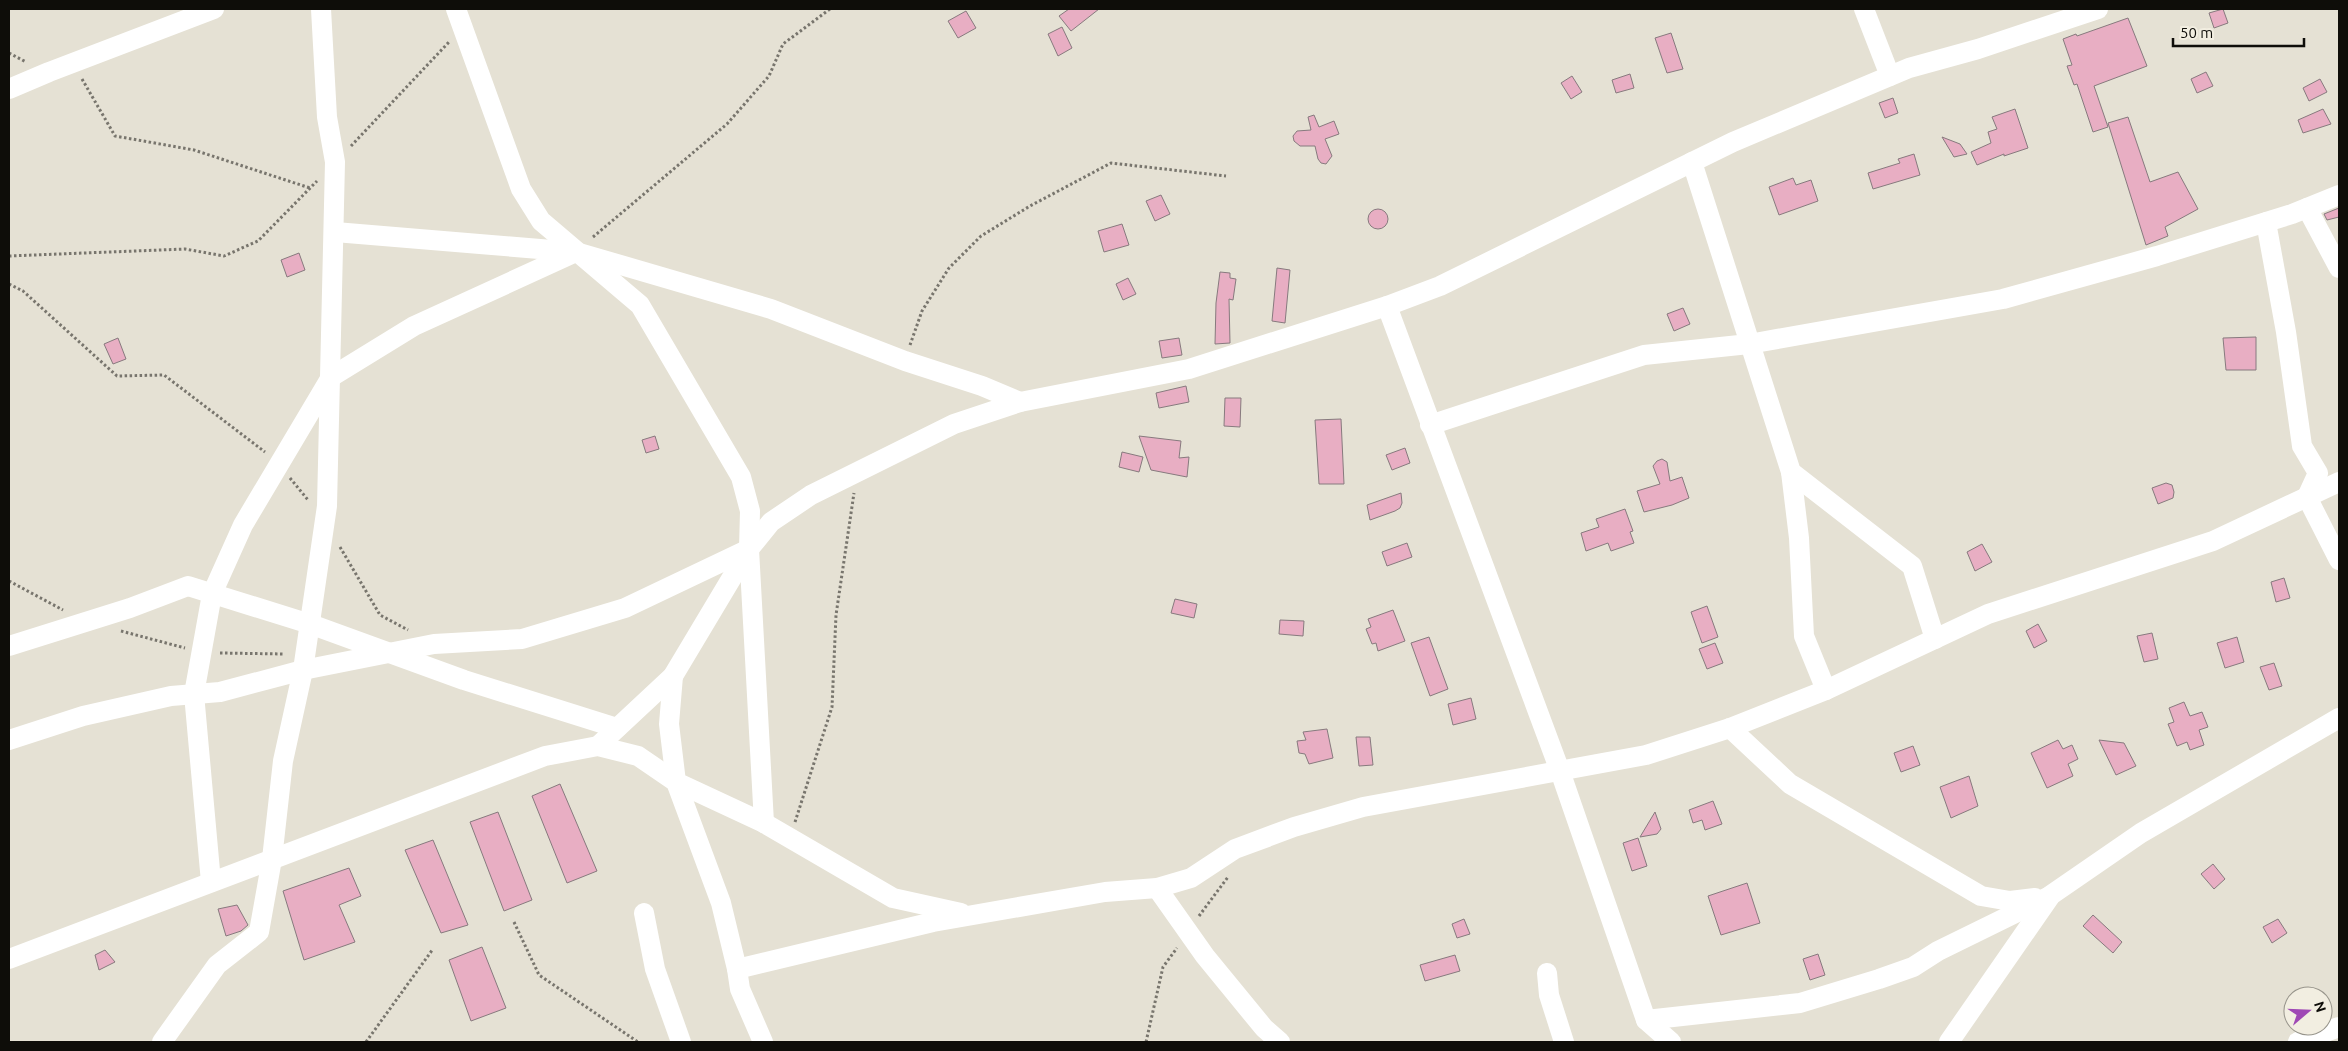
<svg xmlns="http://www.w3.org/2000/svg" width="2348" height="1051" viewBox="0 0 2348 1051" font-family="Ubuntu,sans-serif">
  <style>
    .building { fill: #e8aec3; stroke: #877a7e }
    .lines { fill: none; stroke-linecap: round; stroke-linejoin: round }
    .path { stroke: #78756d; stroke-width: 3; stroke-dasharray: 2.5 2.5; stroke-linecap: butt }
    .minor { stroke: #fff; stroke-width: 20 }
  </style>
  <rect width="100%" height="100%" fill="#e5e1d4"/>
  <!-- building -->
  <g class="building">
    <polygon points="1069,9 1099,9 1071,31 1059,16"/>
    <polygon points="2223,9 2228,23 2214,28 2209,13"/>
    <polygon points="966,11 976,28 958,38 948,21"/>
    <polygon points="2128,18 2147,66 2094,86 2108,127 2093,132 2077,84 2074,85 2067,66 2072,65 2063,39 2076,34 2077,36"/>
    <polygon points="1062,27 1072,48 1058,56 1048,34"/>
    <polygon points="1671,33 1683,69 1667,73 1655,38"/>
    <polygon points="2206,72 2213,86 2197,93 2191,79"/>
    <polygon points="1630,74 1634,88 1616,93 1612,80"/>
    <polygon points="1572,76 1582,92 1571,99 1561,83"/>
    <polygon points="2320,79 2327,92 2309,101 2303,88"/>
    <polygon points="1893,98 1898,113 1885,118 1879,103"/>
    <polygon points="2015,109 2028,148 2004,156 2004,154 1977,165 1971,152 1991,143 1988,132 1997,129 1992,117"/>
    <polygon points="2323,109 2331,124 2303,133 2298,120"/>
    <polygon points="1314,115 1319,127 1334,121 1339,134 1325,139 1332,156 1326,164 1321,163 1318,159 1315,146 1300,146 1294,141 1293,136 1297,131 1311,130 1308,117"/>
    <polygon points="2128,117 2150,182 2178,172 2198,209 2165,227 2168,236 2146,245 2108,123"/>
    <polygon points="1942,137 1960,144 1967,154 1954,157"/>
    <polygon points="1914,154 1920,175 1873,189 1868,173 1900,163 1898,159"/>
    <polygon points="1793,178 1796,185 1811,180 1818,201 1779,215 1769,187"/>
    <polygon points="1161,195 1170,214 1155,221 1146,201"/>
    <polygon points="2339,208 2339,217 2327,220 2324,214"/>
    <circle cx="1378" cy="219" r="10"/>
    <polygon points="1122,224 1129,245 1104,252 1098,231"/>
    <polygon points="299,253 305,270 287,277 281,260"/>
    <polygon points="1277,268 1290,270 1285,323 1272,321"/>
    <polygon points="1220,272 1230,273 1230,278 1236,279 1233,300 1229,299 1230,343 1215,344 1216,303"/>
    <polygon points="1128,278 1136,294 1123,300 1116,284"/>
    <polygon points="1683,308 1690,324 1674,331 1667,314"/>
    <polygon points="2256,337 2256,370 2226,370 2223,338"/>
    <polygon points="118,338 126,359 113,364 104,344"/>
    <polygon points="1179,338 1182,355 1162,358 1159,341"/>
    <polygon points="1186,386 1189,402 1159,408 1156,393"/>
    <polygon points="1225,398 1241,398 1240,427 1224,426"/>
    <polygon points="1341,419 1344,484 1319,484 1315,420"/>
    <polygon points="655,436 659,449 646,453 642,440"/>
    <polygon points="1139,436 1181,441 1179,458 1189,457 1187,477 1151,470"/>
    <polygon points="1405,448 1410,463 1392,470 1386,455"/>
    <polygon points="1122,452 1143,457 1139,472 1119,467"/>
    <polygon points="1662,459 1667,462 1670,481 1682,477 1689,498 1672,505 1644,512 1637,491 1660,484 1653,466 1657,461"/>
    <polygon points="2166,483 2172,485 2174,492 2173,498 2158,504 2152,488"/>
    <polygon points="1401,493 1402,503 1400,508 1395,511 1370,520 1367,505"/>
    <polygon points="1625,509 1633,531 1630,532 1634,543 1611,551 1608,543 1586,551 1581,533 1599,527 1596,519"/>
    <polygon points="1407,543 1412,557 1387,566 1382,552"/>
    <polygon points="1982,544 1992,562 1975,571 1967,552"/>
    <polygon points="2284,578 2290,598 2276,602 2271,582"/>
    <polygon points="1175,599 1197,604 1194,618 1171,613"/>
    <polygon points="1707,606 1718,637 1702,643 1691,612"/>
    <polygon points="1393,610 1405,641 1378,651 1376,643 1372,644 1366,629 1371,627 1368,619"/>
    <polygon points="1280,620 1304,621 1303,636 1279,634"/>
    <polygon points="2038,624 2047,641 2034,648 2026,631"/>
    <polygon points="2152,633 2158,659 2144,662 2137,636"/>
    <polygon points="1429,637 1448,689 1430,696 1411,643"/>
    <polygon points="2237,637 2244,662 2225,668 2217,643"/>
    <polygon points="1715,643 1723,663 1707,669 1699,649"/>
    <polygon points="2274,663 2282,686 2269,690 2260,667"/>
    <polygon points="1471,698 1476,719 1453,725 1448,704"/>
    <polygon points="2184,702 2190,716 2202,712 2208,727 2199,730 2204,745 2190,750 2187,742 2177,746 2168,724 2174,722 2169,708"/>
    <polygon points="1327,729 1333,758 1309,764 1305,754 1299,753 1297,741 1306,740 1303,732"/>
    <polygon points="1356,737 1370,737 1373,765 1359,766"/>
    <polygon points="2058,740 2063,749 2072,745 2078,759 2068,764 2073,776 2047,788 2031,753"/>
    <polygon points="2099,740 2124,743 2136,766 2116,775"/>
    <polygon points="1913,746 1920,765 1901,772 1894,753"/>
    <polygon points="1969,776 1978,806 1951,818 1940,787"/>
    <polygon points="560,784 597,871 567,883 532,796"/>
    <polygon points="1713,801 1722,824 1705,830 1702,820 1693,823 1689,810"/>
    <polygon points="498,812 532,900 504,911 470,822"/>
    <polygon points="1655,812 1661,829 1657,834 1640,837"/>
    <polygon points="1638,838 1647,866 1632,871 1623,843"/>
    <polygon points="433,840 468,925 441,933 405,850"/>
    <polygon points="2213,864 2225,879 2214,889 2201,874"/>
    <polygon points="349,868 361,896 339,905 355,942 304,960 283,891"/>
    <polygon points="1747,883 1760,923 1721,935 1708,896"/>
    <polygon points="237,905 248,925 241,931 226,936 218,909"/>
    <polygon points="2093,915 2122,942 2113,953 2083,926"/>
    <polygon points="1464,919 1470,934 1457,938 1452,924"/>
    <polygon points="2278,919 2287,933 2272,943 2263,927"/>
    <polygon points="482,947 506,1008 471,1021 449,960"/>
    <polygon points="105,950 115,962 99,970 95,955"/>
    <polygon points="1818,954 1825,975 1810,980 1803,959"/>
    <polygon points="1455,955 1460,971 1425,981 1420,965"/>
  </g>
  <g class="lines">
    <!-- path -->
    <g class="path">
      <polyline points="9,53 26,62"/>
      <polyline points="82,79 115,136 194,150 310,188"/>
      <polyline points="351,146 449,42"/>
      <polyline points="593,237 727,124 769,76 783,44 830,9"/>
      <polyline points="9,256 185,249 224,256 258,241 317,181"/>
      <polyline points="9,284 23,291 117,376 164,375 265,452"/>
      <polyline points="910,345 922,311 949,268 981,236 1030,206 1111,163 1226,176"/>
      <polyline points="290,478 308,500"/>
      <polyline points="340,547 380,615 408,630"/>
      <polyline points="9,581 63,610"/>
      <polyline points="121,631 185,648"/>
      <polyline points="220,653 284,654"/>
      <polyline points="795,822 832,707 836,615 854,493"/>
      <polyline points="1199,916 1228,877"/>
      <polyline points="514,922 539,975 638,1042"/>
      <polyline points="366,1042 433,949"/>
      <polyline points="1146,1042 1163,967 1177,948"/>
    </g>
    <!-- minor -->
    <g class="minor">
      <polyline points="456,9 521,189 541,221 640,305 741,477 750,511 749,549 764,823"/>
      <polyline points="1864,9 1890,76"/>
      <polyline points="9,89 49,72 214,9"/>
      <polyline points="1692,162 1791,472 1912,566 1935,639"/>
      <polyline points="2307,208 2339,268"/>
      <polyline points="2266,222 2286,332 2302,446 2318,473 2307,497 2339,560"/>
      <polyline points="335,232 576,252 771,309 905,361 982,386 1020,402"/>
      <polyline points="1387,306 1560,771 1646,1020 1671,1042"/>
      <polyline points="1430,425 1644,355 1749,344 2003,299 2157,256 2292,214 2339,195"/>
      <polyline points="1791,472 1799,538 1804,636 1826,690"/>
      <polyline points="9,646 130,608 188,586 310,624 464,680 617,728"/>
      <polyline points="673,676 669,724 676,782 764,823 893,898 961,913"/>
      <polyline points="1730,728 1790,784 1981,896 2010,901 2035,898"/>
      <polyline points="9,740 83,716 171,696 220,692 303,670 434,644 522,639 625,608 749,549"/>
      <polyline points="598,746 673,676 749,549 771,522 811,495 954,424 1020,402 1189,369 1387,306 1440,286 1733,142 1909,68 1978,49 2098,9"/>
      <polyline points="211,882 194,694 212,594 243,525 331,377 414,326 576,252"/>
      <polyline points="1157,888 1205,956 1264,1028 1280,1042"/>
      <polyline points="644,913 655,969 681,1042"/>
      <polyline points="9,959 545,756 598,746 638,756 676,782 721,903 737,969 740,989 763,1042"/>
      <polyline points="737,969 933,922 1105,892 1157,888 1191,878 1235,849 1294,827 1363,807 1646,755 1730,728 1826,690 1988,614 2213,541 2339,482"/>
      <polyline points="1547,973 1549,995 1564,1042"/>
      <polyline points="1646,1020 1800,1003 1879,979 1913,967 1938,951 2050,896"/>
      <polyline points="162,1042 217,965 259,932 272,859 283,761 303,670 327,506 335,162 327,117 321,9"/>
      <polyline points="1949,1042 2051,895 2141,833 2339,718"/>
      <polyline points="2298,1042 2339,1027"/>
    </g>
  </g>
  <!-- border -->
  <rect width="2348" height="1051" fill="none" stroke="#0e0d09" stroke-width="20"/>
  <!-- north arrow -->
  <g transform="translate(2308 1011) rotate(71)"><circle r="24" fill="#f2eee1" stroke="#97948b"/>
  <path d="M0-4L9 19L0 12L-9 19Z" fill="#9f48b5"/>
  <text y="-8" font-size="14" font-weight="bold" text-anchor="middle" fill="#0e0d09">N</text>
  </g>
  <!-- scale -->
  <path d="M2173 38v8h131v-8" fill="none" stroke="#0e0d09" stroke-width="2.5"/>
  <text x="2180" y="38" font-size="15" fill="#0e0d09" stroke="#f2eee1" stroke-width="4" paint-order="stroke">50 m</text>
</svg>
